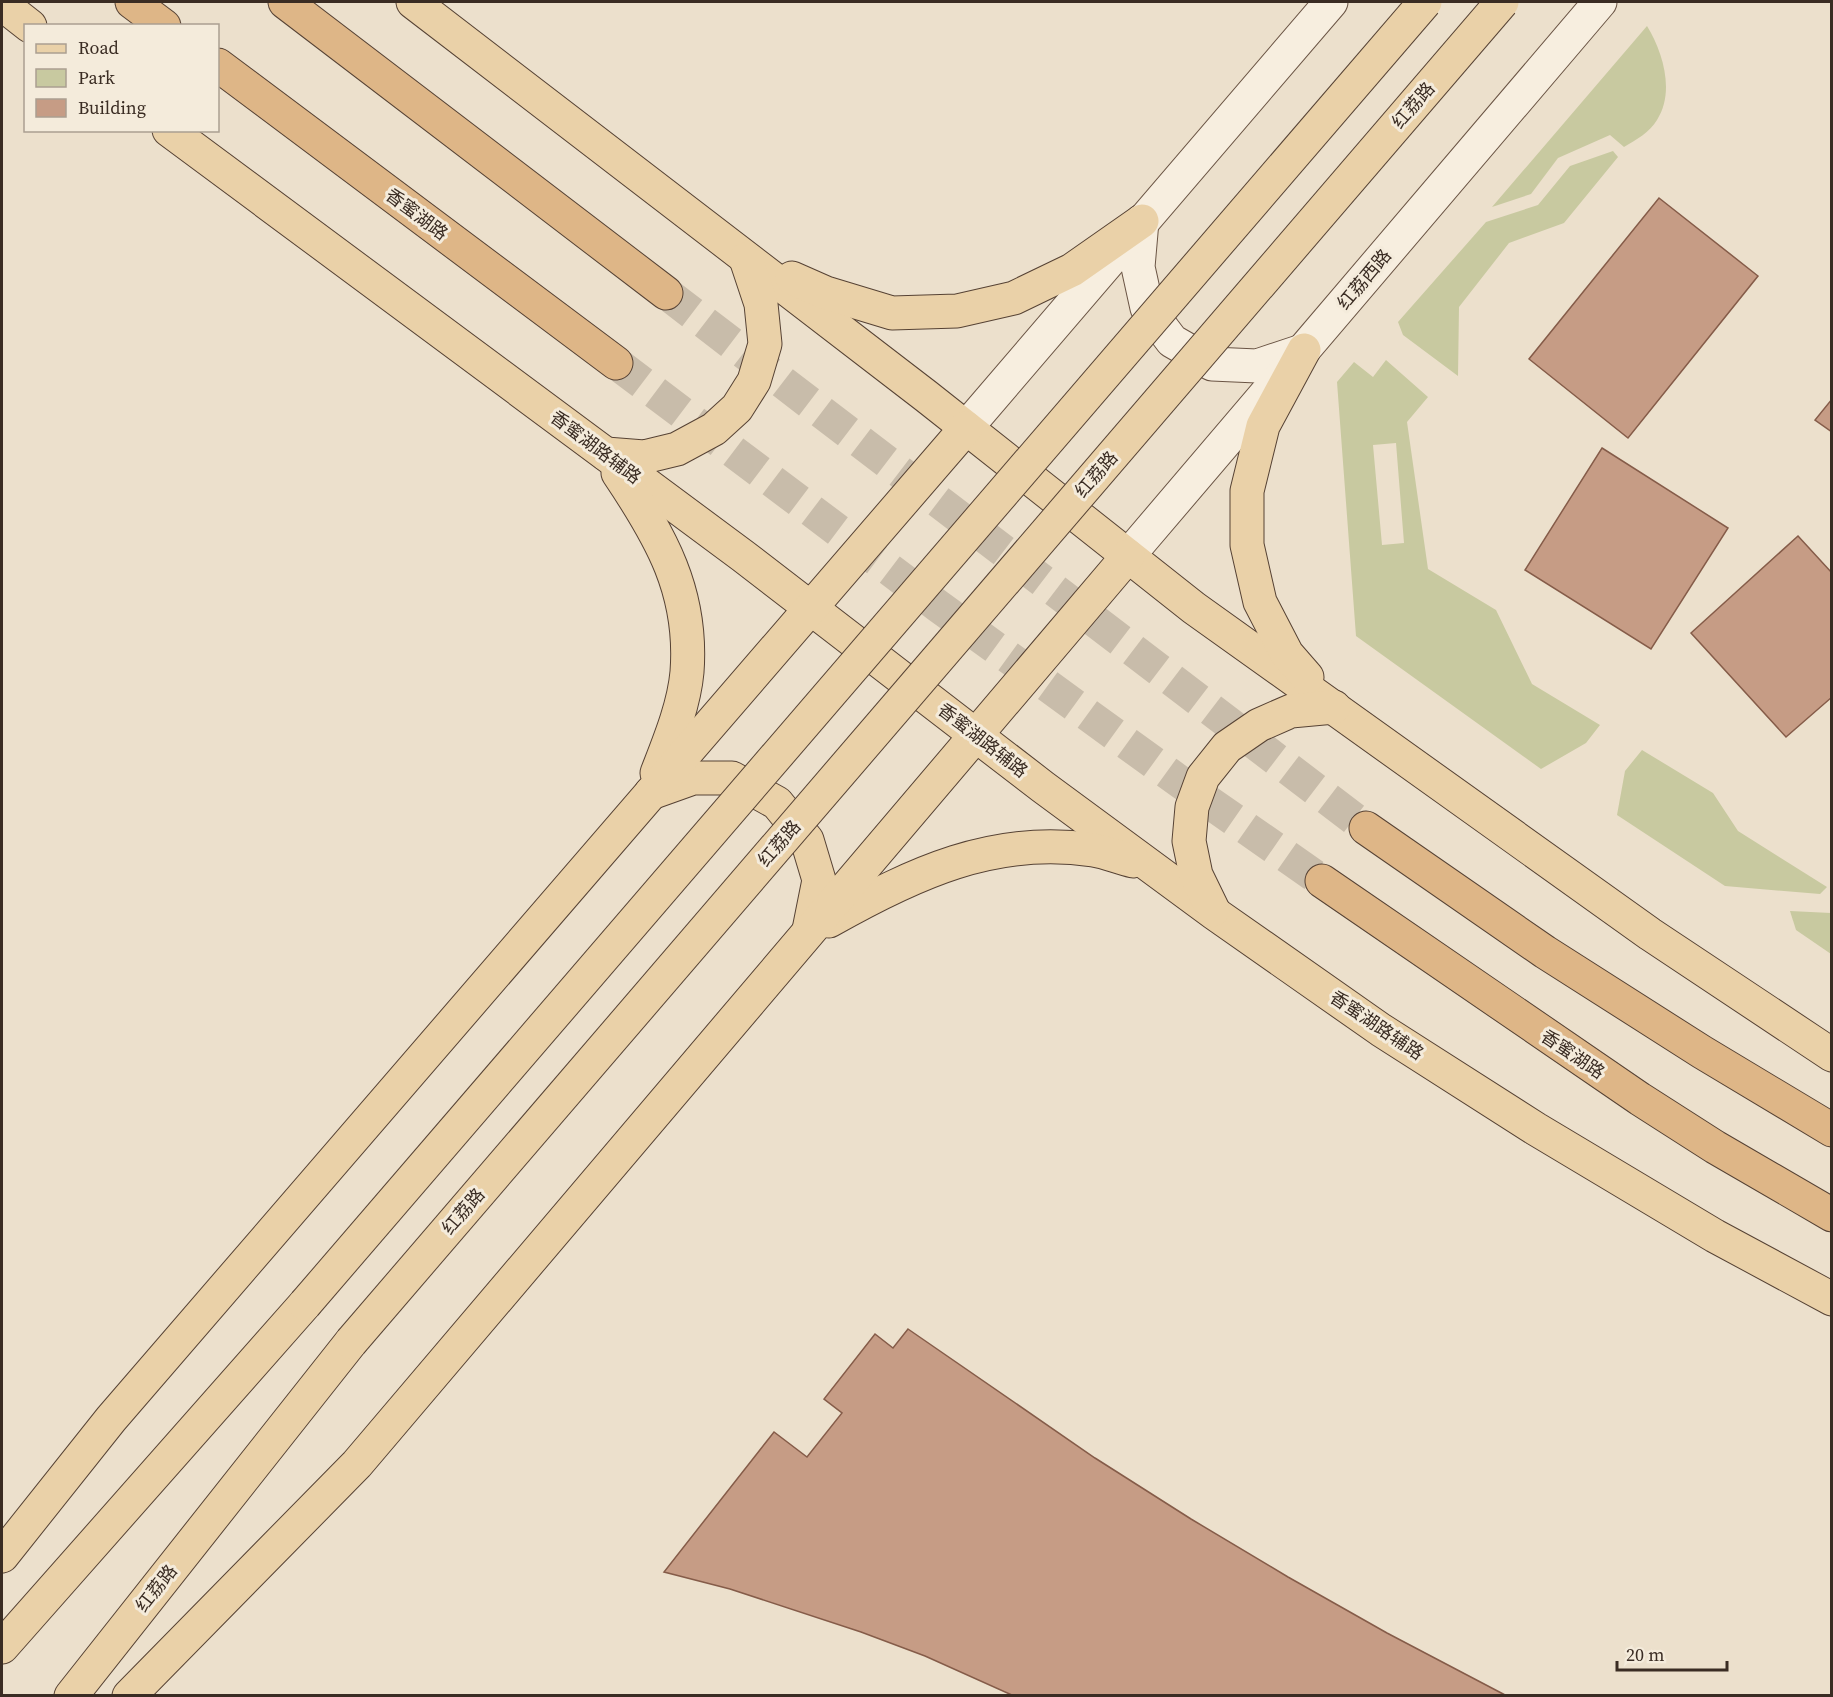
<svg xmlns="http://www.w3.org/2000/svg" width="1833" height="1697" viewBox="0 0 1833 1697" font-family="'Source Serif 4','Noto Sans SC',serif">
  <style>
    .green { fill: #c8c9a0; fill-rule: evenodd }
    .building { fill: #c69c85; stroke: #855c49; stroke-width: 1.5 }
    .lines { fill: none; stroke-linecap: round; stroke-linejoin: round }
    .trunk-tunnel { stroke: #c8bcaa; stroke-width: 33; stroke-dasharray: 33 16; stroke-linecap: butt }
    .secondary-casing { stroke: #6a5444; stroke-width: 35 }
    .primary-casing { stroke: #564234; stroke-width: 35 }
    .trunk-casing { stroke: #564234; stroke-width: 35 }
    .secondary { stroke: #f7eedf; stroke-width: 33 }
    .primary { stroke: #ead1a8; stroke-width: 33 }
    .trunk { stroke: #deb687; stroke-width: 33 }
    .primary-bridge-casing { stroke: #564234; stroke-width: 35; stroke-linecap: butt }
    .primary-bridge { stroke: #ead1a8; stroke-width: 33 }
    .labels { text-anchor: middle; dominant-baseline: central; stroke-width: 6; stroke-linejoin: round; paint-order: stroke }
    .street-label { font-size: 18px; fill: #3a2c23; stroke: #f4ebdb }
  </style>
  <rect width="100%" height="100%" fill="#ece0cc"/>
  <!-- green -->
  <g class="green">
    <path d="M 1647,26 C 1663,52 1675,92 1657,120 C 1650,132 1636,140 1624,147 L 1610,135 L 1558,158 L 1531,194 L 1492,207 Z"/>
    <polygon points="1613,151 1618,157 1564,223 1509,243 1459,307 1458,376 1403,335 1398,322 1486,222 1538,205 1570,166"/>
    <path d="M 1386,360 L 1428,397 L 1407,422 L 1428,569 L 1496,610 L 1532,684 L 1600,725 L 1586,743 L 1541,769 L 1356,636 L 1337,382 L 1354,362 L 1373,377 ZM 1396,443 L 1404,543 L 1382,545 L 1373,445 Z"/>
    <polygon points="1642,750 1713,793 1738,831 1827,887 1820,894 1725,886 1617,815 1625,771"/>
    <polygon points="1790,911 1831,913 1831,954 1796,930"/>
  </g>
  <!-- building -->
  <g class="building">
    <polygon points="1659,198 1758,276 1628,438 1529,359"/>
    <polygon points="1832,399 1832,432 1815,420"/>
    <polygon points="1602,448 1728,528 1651,649 1525,570"/>
    <polygon points="1798,536 1832,573 1832,697 1786,737 1691,633"/>
    <polygon points="908,1329 1095,1458 1191,1519 1288,1577 1387,1633 1507,1696 1014,1696 925,1656 861,1632 730,1589 664,1572 774,1432 807,1457 842,1413 824,1399 875,1334 893,1348"/>
  </g>
  <g class="lines">
    <!-- trunk-tunnel -->
    <g class="trunk-tunnel">
      <polyline points="666,293 1366,828"/>
      <polyline points="616,363 938,606 1183,784 1322,881"/>
    </g>
    <defs>
      <g id="secondary">
        <polyline points="1142,221 1138,267 1147,308 1172,341 1212,364 1257,366 1302,351"/>
        <polyline points="966,428 1331,2"/>
        <polyline points="1128,556 1600,2"/>
      </g>
      <g id="primary">
        <polyline points="413,2 926,396 1194,608 1650,934 1832,1055"/>
        <polyline points="2,4 30,26"/>
        <polyline points="169,130 743,556 1043,787 1214,913 1381,1030 1536,1129 1715,1236 1832,1299"/>
        <polyline points="792,278 826,293 892,313 957,311 1014,298 1072,270 1142,221"/>
        <polyline points="1304,350 1263,426 1247,491 1247,545 1260,602 1287,654 1307,677"/>
        <polyline points="606,454 644,457 677,449 714,429 737,408 754,381 765,344 761,304 746,259"/>
        <path d="M 618,473 C 661,537 693,592 687,672 C 684,706 669,742 657,773"/>
        <polyline points="651,793 693,778 732,778 777,803 807,840 819,880 809,930"/>
        <polyline points="1213,910 1196,875 1189,841 1192,807 1203,777 1227,747 1259,725 1291,711 1334,707"/>
        <path d="M 829,921 C 912,874 994,835 1093,850 C 1106,852 1120,858 1133,861"/>
        <polyline points="2,1556 111,1419 966,428"/>
        <polyline points="2,1647 305,1304"/>
        <polyline points="71,1696 351,1342"/>
        <polyline points="129,1696 357,1464 1128,556"/>
      </g>
      <g id="trunk">
        <polyline points="132,2 164,26"/>
        <polyline points="285,2 666,293"/>
        <polyline points="218,65 616,363"/>
        <polyline points="1366,828 1545,952 1702,1052 1832,1130"/>
        <polyline points="1322,881 1640,1099 1715,1147 1832,1215"/>
      </g>
    </defs>
    <!-- secondary casing -->
    <use href="#secondary" class="secondary-casing"/>
    <!-- primary casing -->
    <use href="#primary" class="primary-casing"/>
    <!-- trunk casing -->
    <use href="#trunk" class="trunk-casing"/>
    <!-- secondary -->
    <use href="#secondary" class="secondary"/>
    <!-- primary -->
    <use href="#primary" class="primary"/>
    <!-- trunk -->
    <use href="#trunk" class="trunk"/>
    <defs>
      <g id="primary-bridge">
        <polyline points="305,1304 1425,2"/>
        <polyline points="351,1342 1502,2"/>
      </g>
    </defs>
    <!-- primary-bridge casing -->
    <use href="#primary-bridge" class="primary-bridge-casing"/>
    <!-- primary-bridge -->
    <use href="#primary-bridge" class="primary-bridge"/>
  </g>
  <g class="labels">
    <!-- street labels -->
    <g class="street-label">
      <text transform="translate(1413 105) rotate(-49)">红荔路</text>
      <text transform="translate(417 214) rotate(37)">香蜜湖路</text>
      <text transform="translate(1364 279) rotate(-50)">红荔西路</text>
      <text transform="translate(596 447) rotate(37)">香蜜湖路辅路</text>
      <text transform="translate(1096 474) rotate(-49)">红荔路</text>
      <text transform="translate(983 740) rotate(38)">香蜜湖路辅路</text>
      <text transform="translate(779 843) rotate(-49)">红荔路</text>
      <text transform="translate(1377 1025) rotate(34)">香蜜湖路辅路</text>
      <text transform="translate(1573 1054) rotate(34)">香蜜湖路</text>
      <text transform="translate(463 1211) rotate(-49)">红荔路</text>
      <text transform="translate(156 1588) rotate(-52)">红荔路</text>
    </g>
  </g>
  <!-- border -->
  <rect width="1833" height="1697" fill="none" stroke="#3a2c23" stroke-width="6"/>
  <!-- legend -->
  <rect x="24" y="24" width="195" height="108" fill="#f4ebdb" stroke="#aa9f91" stroke-width="1.5"/>
  <rect x="36" y="44" width="30" height="9" fill="#ead1a8" stroke="#aa9f91" stroke-width="1.5"/>
  <text x="78" y="54" font-size="18" fill="#3a2c23">Road</text>
  <rect x="36" y="69" width="30" height="18" fill="#c8c9a0" stroke="#aa9f91" stroke-width="1.5"/>
  <text x="78" y="84" font-size="18" fill="#3a2c23">Park</text>
  <rect x="36" y="99" width="30" height="18" fill="#c69c85" stroke="#aa9f91" stroke-width="1.5"/>
  <text x="78" y="114" font-size="18" fill="#3a2c23">Building</text>
  <!-- scale -->
  <path d="M1617 1661v9h110v-9" fill="none" stroke="#3a2c23" stroke-width="3"/>
  <text x="1626" y="1661" font-size="18" fill="#3a2c23" stroke="#f4ebdb" stroke-width="4.5" paint-order="stroke">20 m</text>
</svg>
